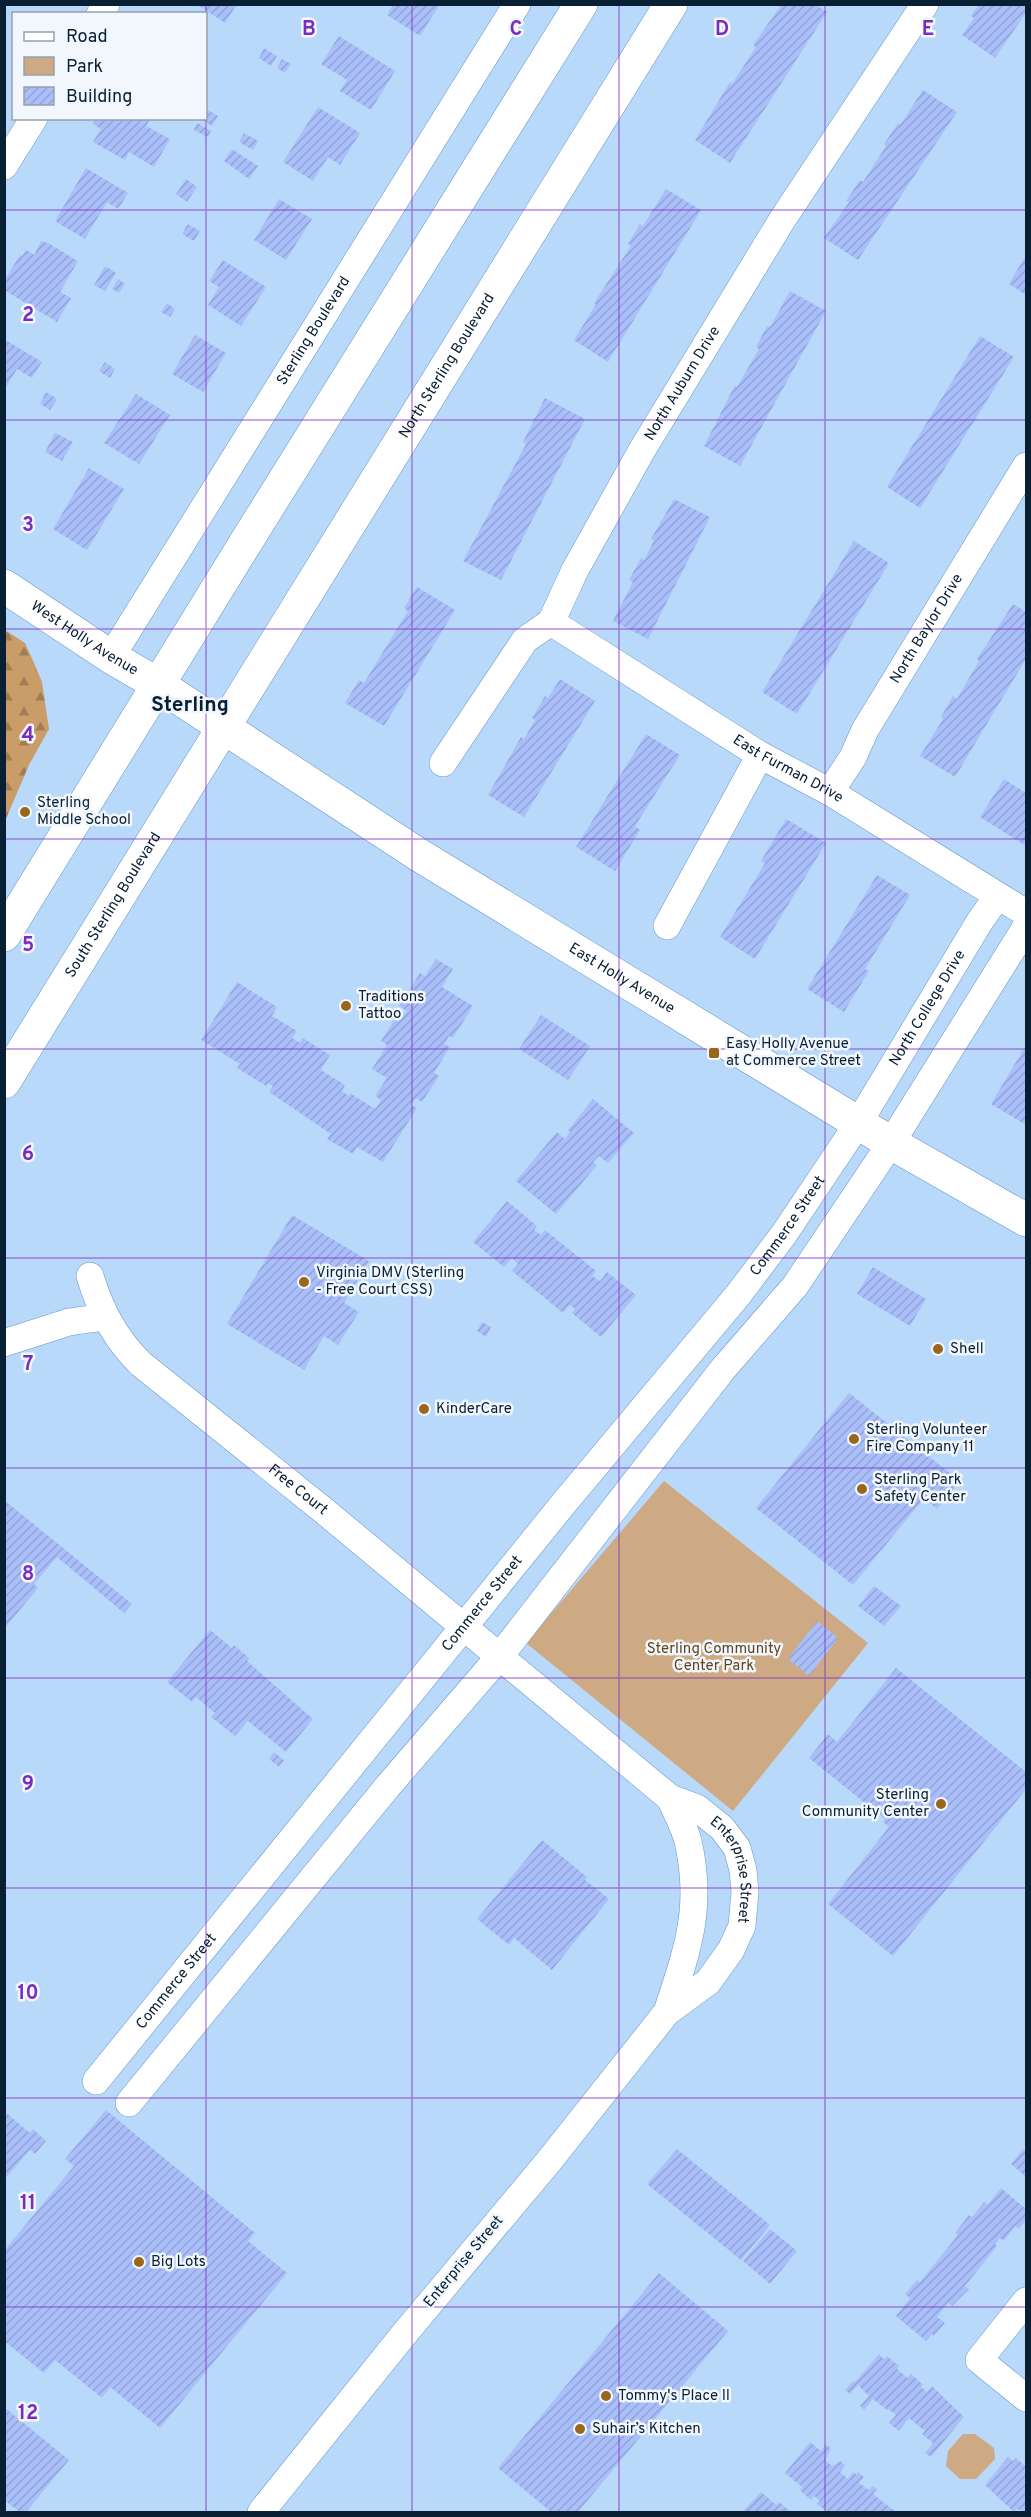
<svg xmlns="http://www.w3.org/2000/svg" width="1031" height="2517" viewBox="0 0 1031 2517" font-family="Overpass,sans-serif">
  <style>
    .forest { fill: url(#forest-firs) }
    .park { fill: #cdaa83 }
    .building { fill: url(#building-hatch) }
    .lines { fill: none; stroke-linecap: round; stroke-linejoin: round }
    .street-casing { stroke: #6497cb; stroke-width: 28 }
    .secondary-casing { stroke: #6497cb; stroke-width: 34 }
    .primary-casing { stroke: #6497cb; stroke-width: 34 }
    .street { stroke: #fff; stroke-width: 27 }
    .secondary { stroke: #fff; stroke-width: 33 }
    .primary { stroke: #fff; stroke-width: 33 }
    .grid { fill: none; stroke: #7b2cbf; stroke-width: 1.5; stroke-opacity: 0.55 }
    .poi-dot { fill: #9a651c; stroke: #f1f7fc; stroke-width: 2 }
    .labels { text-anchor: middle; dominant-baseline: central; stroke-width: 5; stroke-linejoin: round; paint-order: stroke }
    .street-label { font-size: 15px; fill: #091f33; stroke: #f1f7fc }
    .poi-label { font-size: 15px; fill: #091f33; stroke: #f1f7fc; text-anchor: start }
    .park-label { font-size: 15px; fill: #63441c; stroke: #f1f7fc }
    .district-label { font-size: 21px; font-weight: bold; fill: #091f33; stroke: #f1f7fc }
    .grid-label { font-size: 20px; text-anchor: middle; font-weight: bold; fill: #7b2cbf; stroke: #f1f7fc; stroke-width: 5; stroke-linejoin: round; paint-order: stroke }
  </style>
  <defs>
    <pattern id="forest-firs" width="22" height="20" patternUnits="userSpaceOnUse" patternTransform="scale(1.5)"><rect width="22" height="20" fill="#c99c68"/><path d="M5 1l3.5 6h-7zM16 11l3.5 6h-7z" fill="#a17f56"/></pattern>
    <pattern id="building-hatch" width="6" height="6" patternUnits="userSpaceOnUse" patternTransform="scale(1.5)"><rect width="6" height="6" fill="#aabffa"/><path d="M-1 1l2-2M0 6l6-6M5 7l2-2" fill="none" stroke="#91a4d7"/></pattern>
  </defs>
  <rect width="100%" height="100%" fill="#b9d9fa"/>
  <!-- forest -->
  <polygon class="forest" points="5,630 25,643 34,663 42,682 49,729 29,765 5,821"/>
  <!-- park -->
  <g class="park">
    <polygon points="664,1481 868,1643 733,1811 526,1643"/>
    <polygon points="963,2434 975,2434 994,2448 995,2459 976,2479 960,2479 946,2466 948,2451"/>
  </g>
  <!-- building -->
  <g class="building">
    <polygon points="196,4 237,4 225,23"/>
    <polygon points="393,4 440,4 420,36 387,15"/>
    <polygon points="782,4 815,4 827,12 730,163 695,140 730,82 732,84 756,47 753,45"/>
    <polygon points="979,4 1026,4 1026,13 995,58 962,35 974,18 971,16"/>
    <polygon points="339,36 395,71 371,110 340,91 347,80 321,64"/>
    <polygon points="264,48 277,56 271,66 259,58"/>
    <polygon points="282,59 291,64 285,73 277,68"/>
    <polygon points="923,90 957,112 858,260 824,238 849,202 846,201 860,180 863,182 886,146 884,144 898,123 900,125"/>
    <polygon points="318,107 360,133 340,165 328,157 313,181 283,162"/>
    <polygon points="206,109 218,116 212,126 199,118 206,118"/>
    <polygon points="96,118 151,118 146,126 170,139 154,167 129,152 125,160 93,142 101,129 93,124"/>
    <polygon points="197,123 211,131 208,137 194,130"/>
    <polygon points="244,133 258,141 253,150 239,142"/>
    <polygon points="232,149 258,166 249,179 224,161"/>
    <polygon points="86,168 128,193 118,209 107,202 85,239 55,221"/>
    <polygon points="186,179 197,187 187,202 176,194"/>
    <polygon points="666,189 701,210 608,362 574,340 596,304 594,303 631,246 628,244 640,224 643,226"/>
    <polygon points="279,199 312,219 286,260 254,240"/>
    <polygon points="188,224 200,231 194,241 182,234"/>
    <polygon points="41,241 48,243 78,261 60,292 71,298 57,322 4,290 4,281 20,255 22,256 26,250 34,255"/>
    <polygon points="1026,255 1026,295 1009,284"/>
    <polygon points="223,260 266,287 241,326 208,305 219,287 209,281"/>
    <polygon points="105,266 116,273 105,291 94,285"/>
    <polygon points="118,279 125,284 119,293 112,289"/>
    <polygon points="790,291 826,311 740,466 704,446 735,385 737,387 759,349 756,347 767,326 770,327"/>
    <polygon points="167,303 175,309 170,317 161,312"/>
    <polygon points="195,335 226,353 203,392 172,374"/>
    <polygon points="980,336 1014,357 920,508 887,487"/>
    <polygon points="4,339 42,362 32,378 17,369 6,387"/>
    <polygon points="105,362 115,369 110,378 99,371"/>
    <polygon points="46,392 57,399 50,410 40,404"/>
    <polygon points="136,394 170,415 139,464 104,443"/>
    <polygon points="545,398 585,419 501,580 463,561 526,444 523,442"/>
    <polygon points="55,433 73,442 62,461 45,452"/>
    <polygon points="89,468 124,489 87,550 53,529"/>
    <polygon points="674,499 710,517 648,639 613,621 633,582 629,580 641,558 644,560 654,541 651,539"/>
    <polygon points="854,541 889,563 797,714 762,692"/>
    <polygon points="417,587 455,610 384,726 345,703 359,680 364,683 408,611 404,608"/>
    <polygon points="1013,604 1026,612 1026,659 955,777 920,756 943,719 941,717 953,696 957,699 979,661 977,659"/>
    <polygon points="560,679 595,701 524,817 488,795 521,737 524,739 535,720 532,718 545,696 548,698"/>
    <polygon points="646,734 680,755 635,826 640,830 615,871 576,847"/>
    <polygon points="1004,779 1026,793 1026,846 980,817"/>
    <polygon points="786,819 826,843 755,959 720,937 765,863 761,861"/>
    <polygon points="877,875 910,895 865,969 869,971 844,1012 807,989"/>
    <polygon points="436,959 453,969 442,987 473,1006 453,1038 449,1036 444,1044 450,1047 434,1073 439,1076 422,1102 416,1098 411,1105 417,1108 383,1162 357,1147 353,1154 327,1139 331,1134 269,1092 273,1086 268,1083 266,1086 237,1068 240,1064 201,1040 237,982 277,1007 272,1016 297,1031 292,1038 300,1043 303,1038 330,1055 321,1070 345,1085 342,1091 349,1096 350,1093 375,1109 381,1100 375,1096 387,1078 372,1069 387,1045 381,1041 398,1014 402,1017 407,1011 399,1006 420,973 425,976"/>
    <polygon points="541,1015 590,1046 568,1080 519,1049"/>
    <polygon points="1026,1045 1026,1125 991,1104"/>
    <polygon points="593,1099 634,1133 608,1163 599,1156 593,1162 597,1165 556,1214 516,1181 557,1132 565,1139 570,1132 568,1130"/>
    <polygon points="507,1201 537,1226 534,1230 541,1235 545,1230 596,1271 592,1276 600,1281 607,1272 636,1295 601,1337 572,1313 575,1309 570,1305 563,1313 512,1271 518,1264 512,1258 504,1267 473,1242"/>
    <polygon points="292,1215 369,1261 344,1303 359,1312 338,1345 324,1336 304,1370 227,1324"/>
    <polygon points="873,1267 926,1299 910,1326 857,1294"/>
    <polygon points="417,1282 426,1287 420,1296 412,1291"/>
    <polygon points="482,1322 491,1327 486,1337 477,1331"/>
    <polygon points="849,1393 960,1481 937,1509 924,1498 853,1585 756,1508"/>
    <polygon points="4,1500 132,1604 124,1613 57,1557 34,1584 38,1588 4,1629"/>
    <polygon points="874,1586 901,1606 884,1626 858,1606"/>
    <polygon points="817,1621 838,1638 809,1676 788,1659"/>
    <polygon points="210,1630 232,1648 234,1645 249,1658 247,1661 313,1719 286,1752 248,1721 235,1736 211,1717 215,1713 196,1697 192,1702 167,1682"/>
    <polygon points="896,1668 1026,1772 1026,1789 893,1956 828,1904 889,1827 883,1822 885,1819 809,1758 828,1734 837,1742"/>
    <polygon points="274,1752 284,1760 279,1767 269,1759"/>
    <polygon points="542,1840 587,1877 585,1880 609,1899 552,1970 514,1938 509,1945 477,1919"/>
    <polygon points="106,2110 255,2233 248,2241 287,2273 160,2428 110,2387 102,2398 55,2360 44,2373 4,2341 4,2251 74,2166 65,2159"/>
    <polygon points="4,2111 30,2133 33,2129 46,2141 35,2154 30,2150 4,2180"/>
    <polygon points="677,2149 770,2225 741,2260 647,2184"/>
    <polygon points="1023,2149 1026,2152 1026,2177 1011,2164"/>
    <polygon points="1001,2188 1026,2209 1026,2220 1019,2229 1015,2226 1004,2241 1000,2238 995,2244 997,2246 965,2286 969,2289 952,2306 948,2303 937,2317 945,2323 934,2336 932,2334 926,2341 896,2316 910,2298 905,2294 917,2280 920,2282 958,2235 955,2233 969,2215 972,2217 984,2202 988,2204"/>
    <polygon points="770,2229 797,2251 770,2284 743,2261"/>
    <polygon points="659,2273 728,2331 578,2512 551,2512 498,2468"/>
    <polygon points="879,2354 884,2359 887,2356 899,2366 897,2369 908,2378 911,2374 923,2385 921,2387 927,2392 932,2386 964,2417 931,2457 925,2453 933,2443 922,2434 925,2431 909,2418 899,2431 889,2423 896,2415 888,2409 887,2410 873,2399 864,2410 860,2406 869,2396 858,2385 850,2394 845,2390 853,2381 855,2382"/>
    <polygon points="4,2407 69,2460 26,2512 20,2512 4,2500"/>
    <polygon points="810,2442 821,2451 826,2444 831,2449 825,2460 832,2466 840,2461 845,2465 840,2472 848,2479 853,2472 857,2475 858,2472 864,2477 859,2483 869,2490 873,2486 877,2489 873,2494 896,2512 828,2512 817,2504 820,2501 814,2496 811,2500 800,2490 802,2487 785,2473"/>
    <polygon points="1008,2457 1013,2461 1016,2458 1026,2467 1024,2471 1026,2473 1026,2512 1017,2509 1014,2512 985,2485"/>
    <polygon points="761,2492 776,2505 779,2502 791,2512 742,2512"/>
  </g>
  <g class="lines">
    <defs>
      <g id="street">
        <polyline points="100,14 106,4"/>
        <polyline points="4,166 34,118"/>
        <path id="s1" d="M 551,622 L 760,755 L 830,792 L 1026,913"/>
        <path id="s2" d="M 111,657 L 517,4"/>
        <path id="s3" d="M 443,763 L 525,640 L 551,622 L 575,570 L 642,450 L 782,220 L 925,4"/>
        <path id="s4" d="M 830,792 L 853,757 L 865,730 L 1026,466"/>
        <polyline points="667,926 760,755"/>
        <path id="s5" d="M 90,1276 C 100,1310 115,1339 141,1364 L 323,1510 L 670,1798 L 697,1808 L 722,1828 L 737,1848 L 743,1870 L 745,1892 L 742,1926 L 731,1950 L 708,1982 L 667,2012 L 549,2161 L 405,2333 L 261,2512"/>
        <polyline points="4,1343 69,1322 105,1317"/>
        <path d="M 667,2012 C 688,1948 703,1908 688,1841 C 684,1826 676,1812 670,1798"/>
        <path id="s6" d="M 96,2081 L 564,1503 L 738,1295 L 784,1234 L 859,1122 L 980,921 L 997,897"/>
        <polyline points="129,2103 388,1786 500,1656 723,1369 795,1286 891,1143 1026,927"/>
        <polyline points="1026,2301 979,2360 1026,2398"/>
      </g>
      <g id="secondary">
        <path id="s7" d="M 4,586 L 111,657 L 159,685 L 419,855 L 891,1143 L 1026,1220"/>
      </g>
      <g id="primary">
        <polyline points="4,935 246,542 581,4"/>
        <path id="s8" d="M 4,1082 L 671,4"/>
      </g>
    </defs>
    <!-- street casing -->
    <use href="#street" class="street-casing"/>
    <!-- secondary casing -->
    <use href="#secondary" class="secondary-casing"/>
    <!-- primary casing -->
    <use href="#primary" class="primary-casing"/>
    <!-- street -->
    <use href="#street" class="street"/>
    <!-- secondary -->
    <use href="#secondary" class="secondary"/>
    <!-- primary -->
    <use href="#primary" class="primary"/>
  </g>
  <!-- grid -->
  <path class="grid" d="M 206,4 L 206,2512M 412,4 L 412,2512M 619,4 L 619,2512M 825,4 L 825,2512M 4,210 L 1026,210M 4,420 L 1026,420M 4,629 L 1026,629M 4,839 L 1026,839M 4,1049 L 1026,1049M 4,1258 L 1026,1258M 4,1468 L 1026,1468M 4,1678 L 1026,1678M 4,1888 L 1026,1888M 4,2098 L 1026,2098M 4,2307 L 1026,2307"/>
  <!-- markers -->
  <g class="poi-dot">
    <circle cx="25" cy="812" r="6"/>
    <circle cx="346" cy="1006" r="6"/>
    <rect x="708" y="1047" width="12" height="12" rx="3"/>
    <circle cx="304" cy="1282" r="6"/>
    <circle cx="938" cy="1349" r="6"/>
    <circle cx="424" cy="1409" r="6"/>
    <circle cx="854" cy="1439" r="6"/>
    <circle cx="862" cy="1489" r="6"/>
    <circle cx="941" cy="1804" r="6"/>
    <circle cx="139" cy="2262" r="6"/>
    <circle cx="606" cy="2396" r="6"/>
    <circle cx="580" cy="2429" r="6"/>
  </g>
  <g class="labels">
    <!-- street labels -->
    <g class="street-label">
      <text stroke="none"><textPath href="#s2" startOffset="384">Sterling Boulevard</textPath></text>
      <text stroke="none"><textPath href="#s8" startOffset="842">North Sterling Boulevard</textPath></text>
      <text stroke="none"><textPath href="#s3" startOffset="452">North Auburn Drive</textPath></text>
      <text stroke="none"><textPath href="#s4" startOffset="190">North Baylor Drive</textPath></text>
      <text stroke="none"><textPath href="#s7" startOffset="96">West Holly Avenue</textPath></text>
      <text stroke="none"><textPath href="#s1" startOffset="279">East Furman Drive</textPath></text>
      <text stroke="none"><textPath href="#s8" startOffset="208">South Sterling Boulevard</textPath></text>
      <text stroke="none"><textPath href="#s7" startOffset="732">East Holly Avenue</textPath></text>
      <text stroke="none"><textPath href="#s6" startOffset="1359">North College Drive</textPath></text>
      <text stroke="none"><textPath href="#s6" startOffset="1100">Commerce Street</textPath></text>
      <text stroke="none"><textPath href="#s5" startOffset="304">Free Court</textPath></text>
      <text stroke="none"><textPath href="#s6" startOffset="614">Commerce Street</textPath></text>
      <text stroke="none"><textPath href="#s5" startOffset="892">Enterprise Street</textPath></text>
      <text stroke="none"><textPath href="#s6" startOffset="128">Commerce Street</textPath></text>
      <text transform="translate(464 2262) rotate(-50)">Enterprise Street</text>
    </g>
    <!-- poi labels -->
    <g class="poi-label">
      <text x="37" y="803">Sterling<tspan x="37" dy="17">Middle School</tspan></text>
      <text x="358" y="997">Traditions<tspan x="358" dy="17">Tattoo</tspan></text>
      <text x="726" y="1044">Easy Holly Avenue<tspan x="726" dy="17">at Commerce Street</tspan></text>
      <text x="316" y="1273">Virginia DMV (Sterling<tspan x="316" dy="17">- Free Court CSS)</tspan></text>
      <text x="950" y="1349">Shell</text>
      <text x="436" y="1409">KinderCare</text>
      <text x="866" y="1430">Sterling Volunteer<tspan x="866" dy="17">Fire Company 11</tspan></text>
      <text x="874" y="1480">Sterling Park<tspan x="874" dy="17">Safety Center</tspan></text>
      <text x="929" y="1795" text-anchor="end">Sterling<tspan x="929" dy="17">Community Center</tspan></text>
      <text x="151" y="2262">Big Lots</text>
      <text x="618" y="2396">Tommy's Place II</text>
      <text x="592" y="2429">Suhair’s Kitchen</text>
    </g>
    <!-- park labels -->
    <g class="park-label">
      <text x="714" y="1649">Sterling Community<tspan x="714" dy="17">Center Park</tspan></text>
    </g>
    <!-- district labels -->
    <g class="district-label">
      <text x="190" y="705">Sterling</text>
    </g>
  </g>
  <g class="grid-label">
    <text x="309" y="35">B</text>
    <text x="516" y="35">C</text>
    <text x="722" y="35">D</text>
    <text x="928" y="35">E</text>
    <text x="28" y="321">2</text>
    <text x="28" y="531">3</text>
    <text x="28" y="741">4</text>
    <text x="28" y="951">5</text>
    <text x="28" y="1160">6</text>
    <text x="28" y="1370">7</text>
    <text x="28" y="1580">8</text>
    <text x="28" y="1790">9</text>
    <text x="28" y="1999">10</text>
    <text x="28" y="2209">11</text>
    <text x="28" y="2419">12</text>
  </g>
  <!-- border -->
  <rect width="1031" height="2517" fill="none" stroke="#091f33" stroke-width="12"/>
  <!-- legend -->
  <rect x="12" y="12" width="195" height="108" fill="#f1f7fc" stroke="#94a1ac" stroke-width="1.5"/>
  <rect x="24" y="32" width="30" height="9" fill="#ffffff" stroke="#94a1ac" stroke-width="1.5"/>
  <text x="66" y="42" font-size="18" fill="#091f33">Road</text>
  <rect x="24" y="57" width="30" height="18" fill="#cdaa83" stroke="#94a1ac" stroke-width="1.5"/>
  <text x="66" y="72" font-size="18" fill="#091f33">Park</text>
  <rect x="24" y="87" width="30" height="18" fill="url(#building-hatch)" stroke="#94a1ac" stroke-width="1.5"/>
  <text x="66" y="102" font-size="18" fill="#091f33">Building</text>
</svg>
